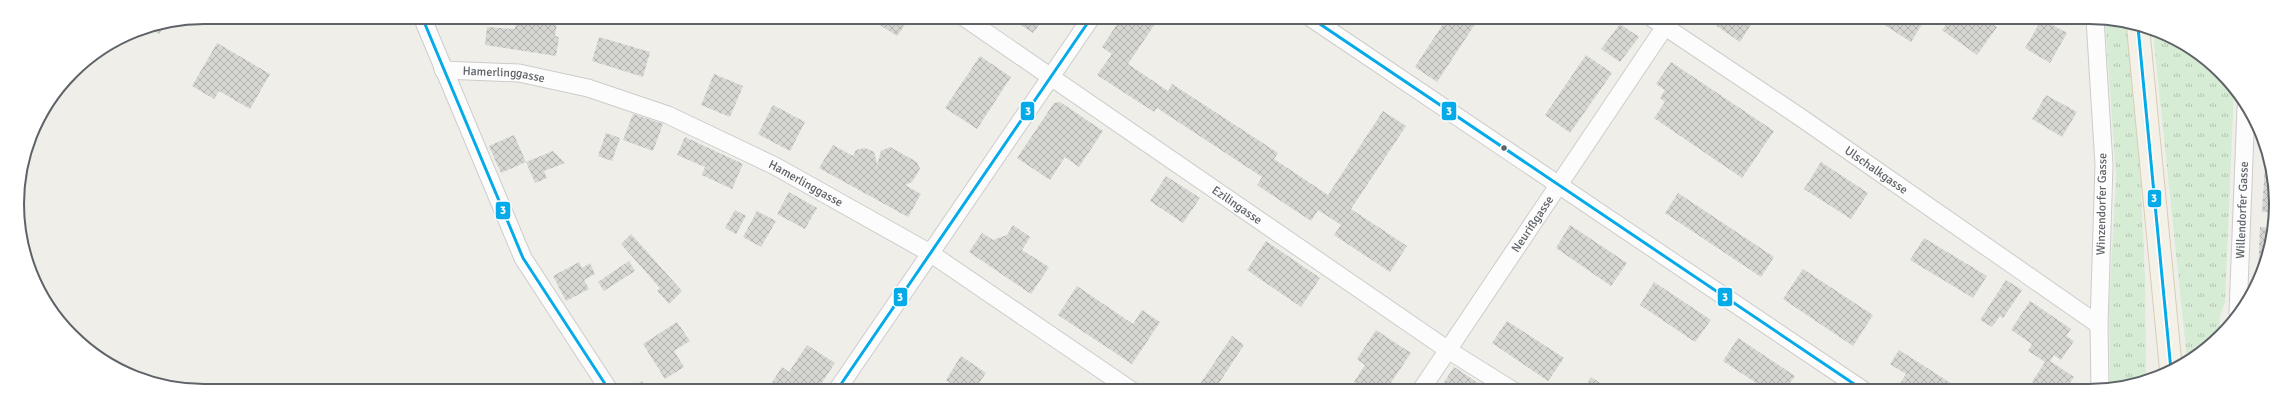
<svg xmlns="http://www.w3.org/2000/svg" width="2293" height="408" viewBox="0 0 2293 408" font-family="Signika,sans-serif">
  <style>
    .grass { fill: url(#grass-tufts) }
    .building { fill: url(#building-cross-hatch) }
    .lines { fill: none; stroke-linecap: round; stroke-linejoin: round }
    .minor-casing { stroke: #cccccb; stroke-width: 19 }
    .primary-casing { stroke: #d8ceb5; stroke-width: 24 }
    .minor { stroke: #fdfcfc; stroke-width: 17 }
    .primary { stroke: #f4f1e9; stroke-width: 22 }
    .bus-1-casing { stroke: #fff; stroke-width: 6 }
    .bus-1 { stroke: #05aae8; stroke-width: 3 }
    .bus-dot { fill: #5e6368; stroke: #fff; stroke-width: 1.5 }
    .labels { text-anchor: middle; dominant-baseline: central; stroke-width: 3.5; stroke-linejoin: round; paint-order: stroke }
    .street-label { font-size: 12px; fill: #5e6368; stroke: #fff }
    .rim { fill: none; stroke: #5e6368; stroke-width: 2 }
    .line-badge { stroke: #fff; stroke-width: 1.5 }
    .badge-label { font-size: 11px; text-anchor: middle; font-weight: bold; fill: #fff }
  </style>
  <defs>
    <pattern id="grass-tufts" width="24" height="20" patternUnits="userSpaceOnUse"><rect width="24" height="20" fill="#d6ecd4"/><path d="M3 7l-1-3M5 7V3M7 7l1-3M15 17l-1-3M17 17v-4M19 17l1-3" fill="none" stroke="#b1c3b0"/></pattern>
    <pattern id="building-cross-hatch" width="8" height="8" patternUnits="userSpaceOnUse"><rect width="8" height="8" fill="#d6d6d3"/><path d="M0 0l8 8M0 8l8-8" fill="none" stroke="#b1b1af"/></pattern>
  </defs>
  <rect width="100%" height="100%" fill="#efeee9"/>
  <!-- grass -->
  <g class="grass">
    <polygon points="2105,19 2113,19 2127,23 2139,149 2145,276 2146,380 2110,389 2109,307 2116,176"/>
    <polygon points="2153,32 2182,42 2234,88 2225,302 2220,316 2219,338 2187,359"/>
  </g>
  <!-- building -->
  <g class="building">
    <polygon points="437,17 447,17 439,21"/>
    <polygon points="516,17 558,17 555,36 559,37 556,56 485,45 487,27 515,29"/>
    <polygon points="869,18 910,18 897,36"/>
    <polygon points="1010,18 1044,18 1033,33"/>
    <polygon points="1121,18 1159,18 1128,64 1168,91 1172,84 1278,153 1274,159 1328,195 1383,111 1406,126 1351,209 1407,246 1390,272 1334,235 1341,225 1318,210 1311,221 1257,185 1262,177 1157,108 1154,112 1097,75 1112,54 1102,47"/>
    <polygon points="1447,18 1479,18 1437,82 1415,67"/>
    <polygon points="1705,18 1755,18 1740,42"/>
    <polygon points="1886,18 1926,18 1911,42 1883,24"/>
    <polygon points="1951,18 1984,18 1997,27 1977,55 1942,30"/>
    <polygon points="2042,19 2067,33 2050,63 2025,48"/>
    <polygon points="1620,24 1639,37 1620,62 1601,49"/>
    <polygon points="165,25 159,34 148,28"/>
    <polygon points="599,37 650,52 643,77 592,61"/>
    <polygon points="217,43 270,74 250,109 219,91 214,99 192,86"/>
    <polygon points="1586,55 1612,73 1570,133 1545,115"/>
    <polygon points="980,56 1011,77 977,129 945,108"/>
    <polygon points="1671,62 1774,131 1742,178 1654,118 1665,102 1660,98 1665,90 1656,84"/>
    <polygon points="714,74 743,86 730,117 701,105"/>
    <polygon points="2046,95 2077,112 2062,137 2032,119"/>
    <polygon points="1060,102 1103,131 1079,167 1065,157 1050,180 1017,158 1054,103"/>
    <polygon points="773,105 805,122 790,151 758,134"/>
    <polygon points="633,114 663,124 653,151 623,140"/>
    <polygon points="606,133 620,138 612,161 598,156"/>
    <polygon points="514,135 526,162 501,173 489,146"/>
    <polygon points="685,137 743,164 732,189 702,175 705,167 677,155"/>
    <polygon points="833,145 853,156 856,150 865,148 874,152 877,162 876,169 881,151 890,147 917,162 920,169 912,182 905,185 921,194 908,217 819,168"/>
    <polygon points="2266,150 2270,155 2273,212 2262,212"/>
    <polygon points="553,151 565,163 544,171 547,178 535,183 526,162"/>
    <polygon points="1821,162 1868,193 1851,219 1804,189"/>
    <polygon points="1166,176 1200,198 1183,223 1150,201"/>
    <polygon points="789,192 817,208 805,229 777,214"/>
    <polygon points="1678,193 1774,257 1761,277 1665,213"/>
    <polygon points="735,210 746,216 736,234 725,228"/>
    <polygon points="757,211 776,221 761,247 743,237"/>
    <polygon points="1013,225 1030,237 1022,250 1049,267 1031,294 969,252 982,233 993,240 1007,235"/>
    <polygon points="1570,225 1627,263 1611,286 1556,248"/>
    <polygon points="2260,227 2274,228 2260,277 2258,277"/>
    <polygon points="631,234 682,291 669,304 657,291 660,288 621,244"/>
    <polygon points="1924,238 1987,276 1973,298 1910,260"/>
    <polygon points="1266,241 1320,278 1301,307 1247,270"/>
    <polygon points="629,261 635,271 604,291 598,282"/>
    <polygon points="579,262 582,268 590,263 595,274 584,280 589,289 566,301 553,276"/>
    <polygon points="1803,269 1873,315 1853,346 1783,299"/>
    <polygon points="2006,280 2022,290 2003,318 2000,316 1992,327 1980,320"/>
    <polygon points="1654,282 1711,320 1695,342 1640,305"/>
    <polygon points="1077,286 1133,324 1142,310 1160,322 1132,364 1058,315"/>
    <polygon points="2030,301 2071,329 2066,336 2074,341 2061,360 2054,355 2050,361 2074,377 2065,391 2045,391 2032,382 2045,362 2028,351 2032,344 2011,330"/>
    <polygon points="1507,321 1564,358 1548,381 1492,343"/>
    <polygon points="677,322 690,341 674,351 684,367 665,379 643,344"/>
    <polygon points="1376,330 1411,353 1386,390 1366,390 1354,382 1365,365 1357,359"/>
    <polygon points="1232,336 1244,345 1217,386 1223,390 1196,390"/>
    <polygon points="1738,338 1795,376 1785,390 1767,390 1723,361"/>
    <polygon points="807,345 835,363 817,390 767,390 782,367 789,372"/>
    <polygon points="1899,350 1960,389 1959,390 1907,390 1899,385 1906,374 1890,364"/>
    <polygon points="961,356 986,373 974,390 960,390 946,380"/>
    <polygon points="1454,367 1489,390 1439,390"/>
    <polygon points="1591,377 1611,390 1583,390"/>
    <polygon points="642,381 647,390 629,390"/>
  </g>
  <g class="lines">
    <defs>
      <g id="minor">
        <polyline points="422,17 523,258 609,390"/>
        <path id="s1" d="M 965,18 L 1448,350 L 1512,390"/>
        <polyline points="1311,18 1863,390"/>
        <path id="s2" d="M 1652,18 L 1800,117 L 2099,325"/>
        <polyline points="2095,19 2104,165 2099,325 2100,391"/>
        <path id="s3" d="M 443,70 L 519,73 L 588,88 L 668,115 L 775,166 L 930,253 L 1131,390"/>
        <path id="s4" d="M 2238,313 L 2246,108"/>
        <polyline points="837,390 1091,18"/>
        <path id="s5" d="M 1421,390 L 1670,19"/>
      </g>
      <polyline id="primary" points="2138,27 2171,370"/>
    </defs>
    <!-- minor casing -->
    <use href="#minor" class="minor-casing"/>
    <!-- primary casing -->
    <use href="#primary" class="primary-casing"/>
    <!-- minor -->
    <use href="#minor" class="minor"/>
    <!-- primary -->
    <use href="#primary" class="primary"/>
    <defs>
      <g id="bus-1">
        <polyline points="422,17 523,258 609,390"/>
        <polyline points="1311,18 1863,390"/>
        <polyline points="2138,27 2171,370"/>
        <polyline points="837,390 1091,18"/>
      </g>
    </defs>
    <!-- bus-1 casing -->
    <use href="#bus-1" class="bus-1-casing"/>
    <!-- bus-1 -->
    <use href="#bus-1" class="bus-1"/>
  </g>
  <!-- markers -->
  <circle class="bus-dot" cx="1504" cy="148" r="3.5"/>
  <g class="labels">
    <!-- street labels -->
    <g class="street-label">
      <text stroke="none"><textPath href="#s3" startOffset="61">Hamerlinggasse</textPath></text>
      <text stroke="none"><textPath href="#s2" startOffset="271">Ulschalkgasse</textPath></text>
      <text stroke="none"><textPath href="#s3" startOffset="385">Hamerlinggasse</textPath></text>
      <text transform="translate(2102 204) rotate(-89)">Winzendorfer Gasse</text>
      <text stroke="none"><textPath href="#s1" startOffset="330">Ezilingasse</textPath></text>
      <text stroke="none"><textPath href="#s4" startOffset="103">Willendorfer Gasse</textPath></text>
      <text stroke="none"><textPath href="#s5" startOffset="200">Neurißgasse</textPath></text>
    </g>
  </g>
  <!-- crop -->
  <path d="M0 0H2293V408H0ZM204 24H2089A180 180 0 0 1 2269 204V204A180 180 0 0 1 2089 384H204A180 180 0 0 1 24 204V204A180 180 0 0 1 204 24Z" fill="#fff" fill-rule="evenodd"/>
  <path class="rim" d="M204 24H2089A180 180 0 0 1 2269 204V204A180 180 0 0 1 2089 384H204A180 180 0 0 1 24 204V204A180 180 0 0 1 204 24Z"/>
  <g class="line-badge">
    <rect x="1020" y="101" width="15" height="20" rx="4" fill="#05aae8"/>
    <rect x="1441" y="101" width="16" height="20" rx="4" fill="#05aae8"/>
    <rect x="2147" y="189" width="15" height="19" rx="4" fill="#05aae8"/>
    <rect x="495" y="201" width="16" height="19" rx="4" fill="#05aae8"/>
    <rect x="893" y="287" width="15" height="20" rx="4" fill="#05aae8"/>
    <rect x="1717" y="287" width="16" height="20" rx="4" fill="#05aae8"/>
  </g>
  <g class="badge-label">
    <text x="1028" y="115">3</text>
    <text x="1449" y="115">3</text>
    <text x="2154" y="202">3</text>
    <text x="503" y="214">3</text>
    <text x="900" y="301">3</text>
    <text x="1725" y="301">3</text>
  </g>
</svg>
